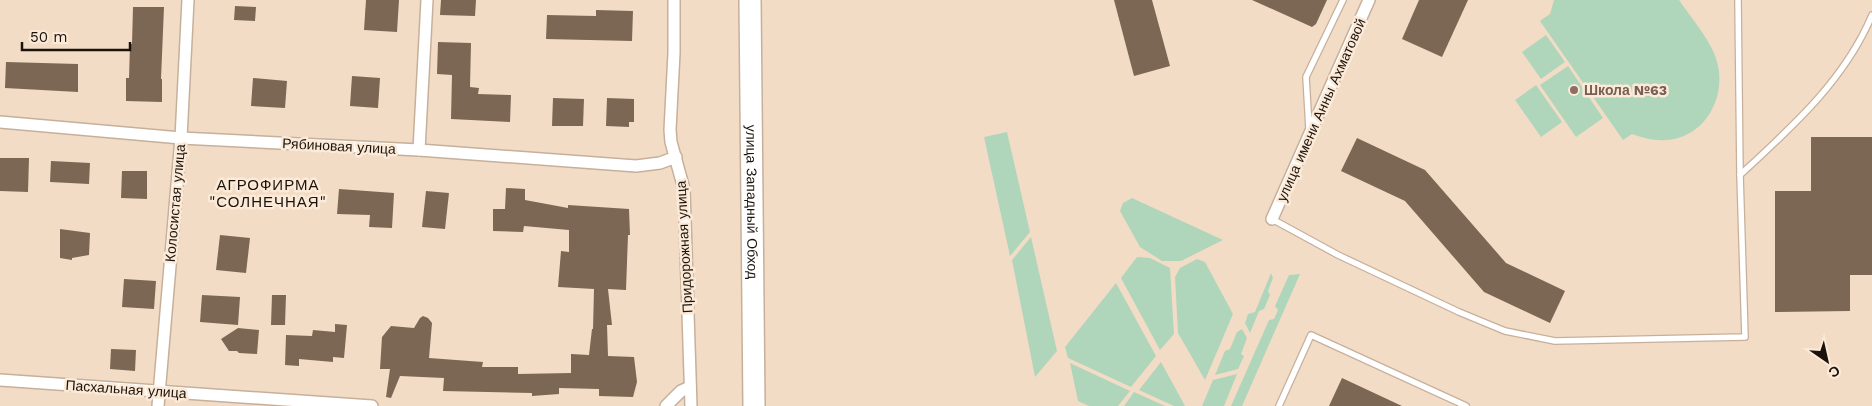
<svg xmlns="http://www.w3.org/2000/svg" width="1872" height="406" viewBox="0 0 1872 406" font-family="'Work Sans',sans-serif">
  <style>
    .green { fill: #afd6ba }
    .building { fill: #7b6753 }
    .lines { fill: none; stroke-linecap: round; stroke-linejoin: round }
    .lane-casing { stroke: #c6b09b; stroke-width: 8 }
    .street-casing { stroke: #c6b09b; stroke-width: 14 }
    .highway-casing { stroke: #c6b09b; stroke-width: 24 }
    .lane { stroke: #fff; stroke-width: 5.5 }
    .street { stroke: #fff; stroke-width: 11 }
    .highway { stroke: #fff; stroke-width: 21 }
    .education-dot { fill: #8d6e63; stroke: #fcead8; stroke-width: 2 }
    .labels { text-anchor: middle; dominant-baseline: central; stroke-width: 5; stroke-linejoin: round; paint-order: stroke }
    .education-label { font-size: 14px; font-weight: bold; fill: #785e54; stroke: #fcead8; text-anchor: start }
    .street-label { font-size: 14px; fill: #1b130b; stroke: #fcead8 }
    .neighbourhood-label { font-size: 15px; letter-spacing: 1px; fill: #1b130b; stroke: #fcead8 }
  </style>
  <rect width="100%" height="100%" fill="#f3dcc6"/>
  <!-- green -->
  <g class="green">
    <path d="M 1554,0 L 1679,0 C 1691,18 1712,41 1717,62 C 1727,97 1705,138 1666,140 C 1654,141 1644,138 1632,134 L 1623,140 L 1540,21 L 1550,14 Z"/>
    <polygon points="1546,35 1565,62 1541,79 1522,52"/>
    <polygon points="1568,66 1603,118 1576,137 1540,85"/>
    <polygon points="1536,85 1562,122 1541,137 1515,100"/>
    <polygon points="1007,132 1030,232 1010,256 984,137"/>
    <polygon points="1132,198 1223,240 1181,261 1162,261 1140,247 1120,211 1123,203"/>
    <polygon points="1031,237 1057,351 1035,377 1012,260"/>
    <polygon points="1137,257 1150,258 1170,268 1174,334 1160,350 1121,278"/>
    <polygon points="1197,259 1205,262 1233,314 1205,380 1178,333 1175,277 1180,268"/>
    <polygon points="1271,273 1273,278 1268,291 1270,295 1264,309 1259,311 1250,333 1245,323 1248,314 1255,312"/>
    <polygon points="1300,274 1242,406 1231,406 1269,320 1274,319 1278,310 1275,306 1289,275"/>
    <polygon points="1116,283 1156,356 1131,387 1068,358 1065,347"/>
    <polygon points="1242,329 1247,338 1241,354 1244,356 1238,369 1215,375 1225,351 1230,349 1237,332"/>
    <polygon points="1161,362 1185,406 1174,406 1139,390"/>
    <polygon points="1070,363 1130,391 1118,406 1089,406 1078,401"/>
    <polygon points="1237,374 1224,406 1202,406 1213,380"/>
    <polygon points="1134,392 1165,406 1124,406"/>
  </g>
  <!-- building -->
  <g class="building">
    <polygon points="366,0 399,0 397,32 364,30"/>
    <polygon points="441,0 476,0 475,16 440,15"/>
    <polygon points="1114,0 1152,0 1170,66 1134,76"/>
    <polygon points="1252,0 1327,0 1316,24 1312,27"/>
    <polygon points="1419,0 1468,0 1442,57 1402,39"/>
    <polygon points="235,6 256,7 255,21 234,20"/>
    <polygon points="133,7 164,7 161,79 162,79 162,102 126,101 126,78 129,78 130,44 132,44"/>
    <polygon points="596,10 633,11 632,41 546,39 547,15 596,16"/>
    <polygon points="438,42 471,43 470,87 479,88 478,94 511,95 510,122 451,119 452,75 437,74"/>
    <polygon points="6,62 78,64 78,92 5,88"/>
    <polygon points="352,76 380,78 378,108 350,106"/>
    <polygon points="253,78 287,81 285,108 251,106"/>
    <polygon points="553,98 584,99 583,126 552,126"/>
    <polygon points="607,98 634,99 634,122 629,122 629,127 606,126"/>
    <polygon points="1811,137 1872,137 1872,275 1850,275 1850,311 1775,312 1775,191 1811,191"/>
    <polygon points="1357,138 1425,170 1506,263 1565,291 1550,323 1484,292 1405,201 1341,171"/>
    <polygon points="0,158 29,158 28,192 0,191"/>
    <polygon points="51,161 90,163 89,184 50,182"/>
    <polygon points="122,171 147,171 147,199 121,198"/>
    <polygon points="506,188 525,189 525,200 568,208 568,205 629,209 630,235 628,235 626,290 608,289 612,325 607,325 608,356 634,357 637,382 633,397 599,396 599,389 559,388 559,394 532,396 532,393 443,391 444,378 400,376 391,398 386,397 390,369 380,369 382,337 391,326 414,328 420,318 423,316 428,318 432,323 429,358 483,362 482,367 518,367 518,374 571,373 571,354 589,355 592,329 593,329 594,289 558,287 561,251 569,252 569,230 524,226 523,232 493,231 493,209 505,209"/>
    <polygon points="339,189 394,193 392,228 369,227 370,215 337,214"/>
    <polygon points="426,191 449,193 445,229 422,227"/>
    <polygon points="60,229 90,233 89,255 72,258 72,260 60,258"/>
    <polygon points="220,235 250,238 246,273 216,270"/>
    <polygon points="124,279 156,281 154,309 122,307"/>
    <polygon points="202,295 240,297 238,325 200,322"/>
    <polygon points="272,295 286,295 285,325 271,325"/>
    <polygon points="335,324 347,325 344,358 333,357 333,362 299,359 299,366 285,365 286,335 312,336 313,330 335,332"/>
    <polygon points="238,328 259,330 257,354 239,353 237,351 229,351 221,339"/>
    <polygon points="111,349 136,350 135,371 110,369"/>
    <polygon points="1342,378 1402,406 1329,406"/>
  </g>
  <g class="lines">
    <defs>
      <g id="lane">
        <polyline points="1309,129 1306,77 1343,0"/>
        <path d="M 1740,175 C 1791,128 1845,80 1872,15"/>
        <polyline points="1272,219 1338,255 1459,312 1505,331 1555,341 1745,337 1740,175 1738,0"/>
        <polyline points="1279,406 1311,335 1466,406"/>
      </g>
      <g id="street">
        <polyline points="674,0 674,53 670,130 671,142 684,189 691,406"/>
        <polyline points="0,122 181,138 419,150 636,166 660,163 676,157"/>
        <polyline points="419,150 427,0"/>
        <polyline points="1272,219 1369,0"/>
        <polyline points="0,380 372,406"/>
        <polyline points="158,406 181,138 188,0"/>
        <polyline points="666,406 681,391 690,387"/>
      </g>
      <g id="highway">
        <path id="s1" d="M 750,0 L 754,406"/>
      </g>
    </defs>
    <!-- lane casing -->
    <use href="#lane" class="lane-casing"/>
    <!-- street casing -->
    <use href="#street" class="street-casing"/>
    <!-- highway casing -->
    <use href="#highway" class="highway-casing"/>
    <!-- lane -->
    <use href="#lane" class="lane"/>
    <!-- street -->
    <use href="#street" class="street"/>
    <!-- highway -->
    <use href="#highway" class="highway"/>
  </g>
  <!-- markers -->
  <circle class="education-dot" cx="1574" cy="90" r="5"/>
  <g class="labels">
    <!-- education labels -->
    <g class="education-label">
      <text x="1584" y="90">Школа №63</text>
    </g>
    <!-- street labels -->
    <g class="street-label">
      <text transform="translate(1321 110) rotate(-66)">улица имени Анны Ахматовой</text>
      <text transform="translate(339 146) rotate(3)">Рябиновая улица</text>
      <text transform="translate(175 203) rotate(-85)">Колосистая улица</text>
      <text stroke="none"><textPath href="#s1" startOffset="202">улица Западный Обход</textPath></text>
      <text transform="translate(684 247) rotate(-93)">Придорожная улица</text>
      <text transform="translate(126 389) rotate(4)">Пасхальная улица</text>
    </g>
    <!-- neighbourhood labels -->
    <g class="neighbourhood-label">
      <text x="268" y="185">АГРОФИРМА<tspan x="268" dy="17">"СОЛНЕЧНАЯ"</tspan></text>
    </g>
  </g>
  <!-- north arrow -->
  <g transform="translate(1827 361) rotate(146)" stroke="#fcead8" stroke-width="4" paint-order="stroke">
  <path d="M0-4L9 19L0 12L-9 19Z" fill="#1b130b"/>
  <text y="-8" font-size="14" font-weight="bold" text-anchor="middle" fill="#1b130b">С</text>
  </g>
  <!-- scale -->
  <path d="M22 42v8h108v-8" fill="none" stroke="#1b130b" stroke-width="2.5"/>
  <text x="30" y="42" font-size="15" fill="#1b130b" stroke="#fcead8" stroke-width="4" paint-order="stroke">50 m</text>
</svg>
